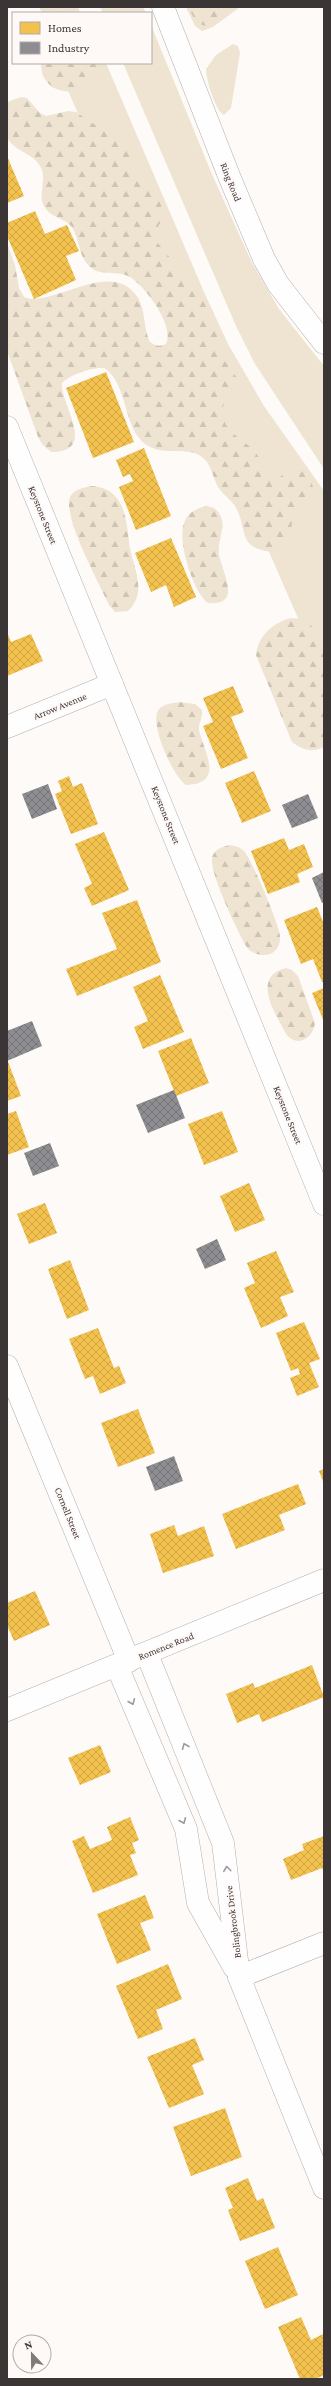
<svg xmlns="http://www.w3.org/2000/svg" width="331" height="2386" viewBox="0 0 331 2386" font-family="'Crimson Pro',serif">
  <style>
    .grass { fill: #efe4d1 }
    .forest { fill: url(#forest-firs) }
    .homes { fill: url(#homes-cross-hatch) }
    .industry { fill: url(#industry-cross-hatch) }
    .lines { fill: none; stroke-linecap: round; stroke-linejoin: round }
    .minor-casing { stroke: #b2afad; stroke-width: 23 }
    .minor { stroke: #fffefe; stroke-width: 22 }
    .oneway { stroke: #9d9a9a }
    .labels { text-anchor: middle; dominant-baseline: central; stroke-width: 4; stroke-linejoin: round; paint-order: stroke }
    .street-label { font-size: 10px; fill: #3b3635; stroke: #fef9f7 }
  </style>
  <defs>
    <pattern id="forest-firs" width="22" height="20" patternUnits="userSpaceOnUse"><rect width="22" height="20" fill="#efe4d1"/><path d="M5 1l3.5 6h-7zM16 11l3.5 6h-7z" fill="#cec4b4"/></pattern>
    <pattern id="homes-cross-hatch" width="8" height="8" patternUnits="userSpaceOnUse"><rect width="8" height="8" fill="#f2c14e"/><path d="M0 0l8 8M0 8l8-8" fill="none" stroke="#d0a645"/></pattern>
    <pattern id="industry-cross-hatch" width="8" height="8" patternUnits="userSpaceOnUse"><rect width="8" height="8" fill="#8d8d92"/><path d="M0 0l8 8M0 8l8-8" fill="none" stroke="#747478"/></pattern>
  </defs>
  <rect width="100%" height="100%" fill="#fdfaf8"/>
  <!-- grass -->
  <g class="grass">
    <polygon points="100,7 143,7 146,13 103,13"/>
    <polygon points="186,7 240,7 213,27 202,31 195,26"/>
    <polygon points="151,25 211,172 252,263 279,309 324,366 324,469 255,364 236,326 123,63 151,63"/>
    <path d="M 233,44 L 238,46 L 240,53 L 231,108 L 224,115 C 215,111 206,79 206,69 L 216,55 Z"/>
    <polygon points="56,63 106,63 204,292 228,344 264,406 324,491 324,678"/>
  </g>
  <!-- forest -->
  <g class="forest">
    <polygon points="39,7 78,7 80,13 42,13"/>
    <polygon points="188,7 236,7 217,21 205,26 196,22"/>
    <path d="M 41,63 L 99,63 C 100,99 40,103 41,63 Z"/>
    <path d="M 21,97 L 27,98 L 40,113 L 46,116 L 68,111 L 76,112 L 104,131 L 125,139 L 133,147 L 130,170 L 133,175 L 152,186 L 161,205 L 163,218 L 156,230 L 156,241 L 168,255 L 179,272 L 199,290 L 218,335 L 223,358 L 237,378 C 237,390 224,396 223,408 C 220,432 244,438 256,453 C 262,461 261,474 273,477 C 285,480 287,466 297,467 C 308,474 320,489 309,500 C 304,506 297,509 294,516 C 289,527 294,538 286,549 C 280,553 274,553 266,551 C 238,546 247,527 236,508 C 231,499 223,495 218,487 C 214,479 212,470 207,462 C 191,440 159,463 139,438 C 123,418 126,382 104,368 C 92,367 69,375 62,383 C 60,404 99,452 51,452 L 42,444 L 38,437 L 7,351 L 7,243 L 15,265 L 19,288 L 24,297 C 51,309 113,256 138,298 C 146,311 143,328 150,342 C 156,346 159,347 166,344 C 175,325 144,284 128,276 C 115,270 98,277 88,265 C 78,255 80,238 71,226 C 63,217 49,218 43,204 C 38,190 49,177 38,163 C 31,153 10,149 7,136 C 5,125 7,113 7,102 Z"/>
    <path d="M 91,486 C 127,488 126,522 130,549 C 135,571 147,593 128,611 L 115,612 L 109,605 C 100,585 62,516 70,497 C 74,489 83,488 91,486 Z"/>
    <path d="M 207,506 L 214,508 C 231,522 217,536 219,554 C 221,571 244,606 208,603 C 193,592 177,541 184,523 C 188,512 197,508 207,506 Z"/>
    <path d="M 291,618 L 301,619 L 310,624 L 324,642 L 324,747 C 311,753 303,750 292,742 L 256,655 C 258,636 272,623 291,618 Z"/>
    <path d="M 180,702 L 195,704 L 202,710 C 203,717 199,722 199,729 C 201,747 228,784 186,785 C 173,777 148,722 159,709 C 164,704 173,703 180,702 Z"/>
    <path d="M 230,845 C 236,846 240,847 244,851 C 252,860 279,924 280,936 C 281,956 261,960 248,949 C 239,935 210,874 212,859 C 213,849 222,847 230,845 Z"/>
    <path d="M 286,968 L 292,970 L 298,976 L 315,1023 C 313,1039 297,1048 286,1034 C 276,1014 250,977 286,968 Z"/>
  </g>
  <!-- homes -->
  <g class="homes">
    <polygon points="7,156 24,196 7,203"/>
    <polygon points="35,211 45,234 67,225 79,251 66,256 76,280 34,299 7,236 7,223"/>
    <polygon points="106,372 134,442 93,458 66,388"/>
    <polygon points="144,448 171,516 136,530 119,487 133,481 130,474 123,477 116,460"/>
    <polygon points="171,538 196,597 174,607 166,585 151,592 135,553"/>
    <polygon points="7,632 11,642 31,634 43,661 7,676"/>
    <polygon points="233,686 244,712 231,717 248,758 221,769 203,726 213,722 203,698"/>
    <polygon points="254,771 271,811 242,823 225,783"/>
    <polygon points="69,776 73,787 82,783 98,824 71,834 55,794 62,791 58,781"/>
    <polygon points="104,832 129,890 92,906 84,888 92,884 75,844"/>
    <polygon points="284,838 289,850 304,844 313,867 297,874 300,882 268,894 251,851"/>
    <polygon points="137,900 161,962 77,996 66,969 117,949 102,913"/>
    <polygon points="317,907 324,924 324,982 322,982 313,959 301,964 284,920"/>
    <polygon points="160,975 184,1032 143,1049 134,1027 148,1021 133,987"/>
    <polygon points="324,988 324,1022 312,993"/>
    <polygon points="191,1038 209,1083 176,1096 158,1051"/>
    <polygon points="7,1059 21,1096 7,1101"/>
    <polygon points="16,1111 29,1147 7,1155 7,1114"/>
    <polygon points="222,1111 238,1152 204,1165 188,1124"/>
    <polygon points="249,1183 265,1220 235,1232 220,1196"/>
    <polygon points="45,1203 57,1233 29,1244 17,1214"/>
    <polygon points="276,1251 294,1292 280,1297 288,1316 261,1328 244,1288 255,1283 247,1263"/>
    <polygon points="70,1260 89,1310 67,1319 48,1269"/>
    <polygon points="304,1322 320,1359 309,1363 319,1387 297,1396 290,1378 300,1374 298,1368 291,1371 276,1333"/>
    <polygon points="98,1328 114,1368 119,1366 126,1383 100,1394 93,1376 85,1379 69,1339"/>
    <polygon points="138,1409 155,1453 118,1467 101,1423"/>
    <polygon points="324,1469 324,1484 319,1471"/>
    <polygon points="298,1484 306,1504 279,1515 285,1530 236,1549 222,1514"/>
    <polygon points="174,1525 178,1536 204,1526 214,1556 163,1573 150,1534"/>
    <polygon points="35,1591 50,1625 14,1641 7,1625 7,1603"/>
    <polygon points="312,1665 324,1697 262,1722 259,1714 237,1723 226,1694 253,1683 255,1688"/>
    <polygon points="100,1745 111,1772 80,1785 68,1758"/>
    <polygon points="130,1817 139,1840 132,1843 136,1853 130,1855 138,1875 93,1893 72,1841 84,1836 90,1849 112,1840 107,1827"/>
    <polygon points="324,1836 324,1872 322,1868 291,1880 283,1859 304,1850 302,1844"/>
    <polygon points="145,1895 154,1918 140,1923 151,1950 117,1964 97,1914"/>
    <polygon points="168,1964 182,1999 156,2010 163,2029 138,2039 116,1986"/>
    <polygon points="195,2038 204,2060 192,2065 204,2094 169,2108 147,2057"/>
    <polygon points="225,2108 242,2157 191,2176 173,2127"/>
    <polygon points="248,2178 257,2201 263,2198 275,2228 240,2241 228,2210 233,2208 225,2188"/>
    <polygon points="278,2247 298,2295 265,2309 245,2261"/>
    <polygon points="301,2317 311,2340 323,2334 324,2337 324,2375 315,2379 300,2379 278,2327"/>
  </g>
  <!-- industry -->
  <g class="industry">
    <polygon points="48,784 57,809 32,819 22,794"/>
    <polygon points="308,794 318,818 292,828 282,805"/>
    <polygon points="324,872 324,902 322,903 312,878"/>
    <polygon points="32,1021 42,1046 7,1061 7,1031"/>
    <polygon points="174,1090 185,1118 148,1133 136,1105"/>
    <polygon points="50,1143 59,1166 33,1176 24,1153"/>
    <polygon points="217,1239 226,1260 205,1269 196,1249"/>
    <polygon points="174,1456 183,1481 155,1491 146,1467"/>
  </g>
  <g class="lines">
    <defs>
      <g id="minor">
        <polyline points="163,7 229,176 264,259 278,284 324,343"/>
        <polyline points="7,427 324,1204"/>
        <polyline points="7,727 112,684"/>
        <polyline points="7,1366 129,1661"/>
        <polyline points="147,1654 223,1843 239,1977 324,2188"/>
        <polyline points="117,1666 186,1829 198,1903 234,1967"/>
        <polyline points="7,1710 324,1580"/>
        <polyline points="239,1977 324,1943"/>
      </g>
    </defs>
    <!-- minor casing -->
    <use href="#minor" class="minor-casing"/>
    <!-- minor -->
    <use href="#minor" class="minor"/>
  </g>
  <!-- one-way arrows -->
  <defs><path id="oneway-chevron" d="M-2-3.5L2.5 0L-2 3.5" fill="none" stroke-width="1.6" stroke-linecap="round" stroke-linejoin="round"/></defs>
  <g class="oneway">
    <use href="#oneway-chevron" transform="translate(132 1702) rotate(67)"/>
    <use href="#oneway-chevron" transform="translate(185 1746) rotate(-112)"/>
    <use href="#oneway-chevron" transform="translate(183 1821) rotate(67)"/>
    <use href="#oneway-chevron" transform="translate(227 1869) rotate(-97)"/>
  </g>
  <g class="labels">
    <!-- street labels -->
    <g class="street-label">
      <text transform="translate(231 182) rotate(68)">Ring Road</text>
      <text transform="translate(43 515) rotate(68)">Keystone Street</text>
      <text transform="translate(60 706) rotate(-22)">Arrow Avenue</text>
      <text transform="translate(166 815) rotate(68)">Keystone Street</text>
      <text transform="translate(288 1115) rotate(68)">Keystone Street</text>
      <text transform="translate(68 1513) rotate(68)">Cornell Street</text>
      <text transform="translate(166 1646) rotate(-22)">Romence Road</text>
      <text transform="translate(233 1922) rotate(-97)">Bolingbrook Drive</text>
    </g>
  </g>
  <!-- border -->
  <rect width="331" height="2386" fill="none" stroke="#3b3635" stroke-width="16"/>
  <!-- legend -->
  <rect x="12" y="12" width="140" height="52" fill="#fef9f7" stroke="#b0aba9"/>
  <rect x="20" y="22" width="20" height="12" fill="#f2c14e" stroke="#b0aba9"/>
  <text x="48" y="32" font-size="12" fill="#3b3635">Homes</text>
  <rect x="20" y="42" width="20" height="12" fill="#8d8d92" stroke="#b0aba9"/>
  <text x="48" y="52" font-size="12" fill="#3b3635">Industry</text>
  <!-- north arrow -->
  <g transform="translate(32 2354) rotate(338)"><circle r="19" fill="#fef9f7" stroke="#b0aba9"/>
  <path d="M0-3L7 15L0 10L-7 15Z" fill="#7f7b79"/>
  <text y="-6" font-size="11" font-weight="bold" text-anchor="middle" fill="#3b3635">N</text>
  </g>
</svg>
